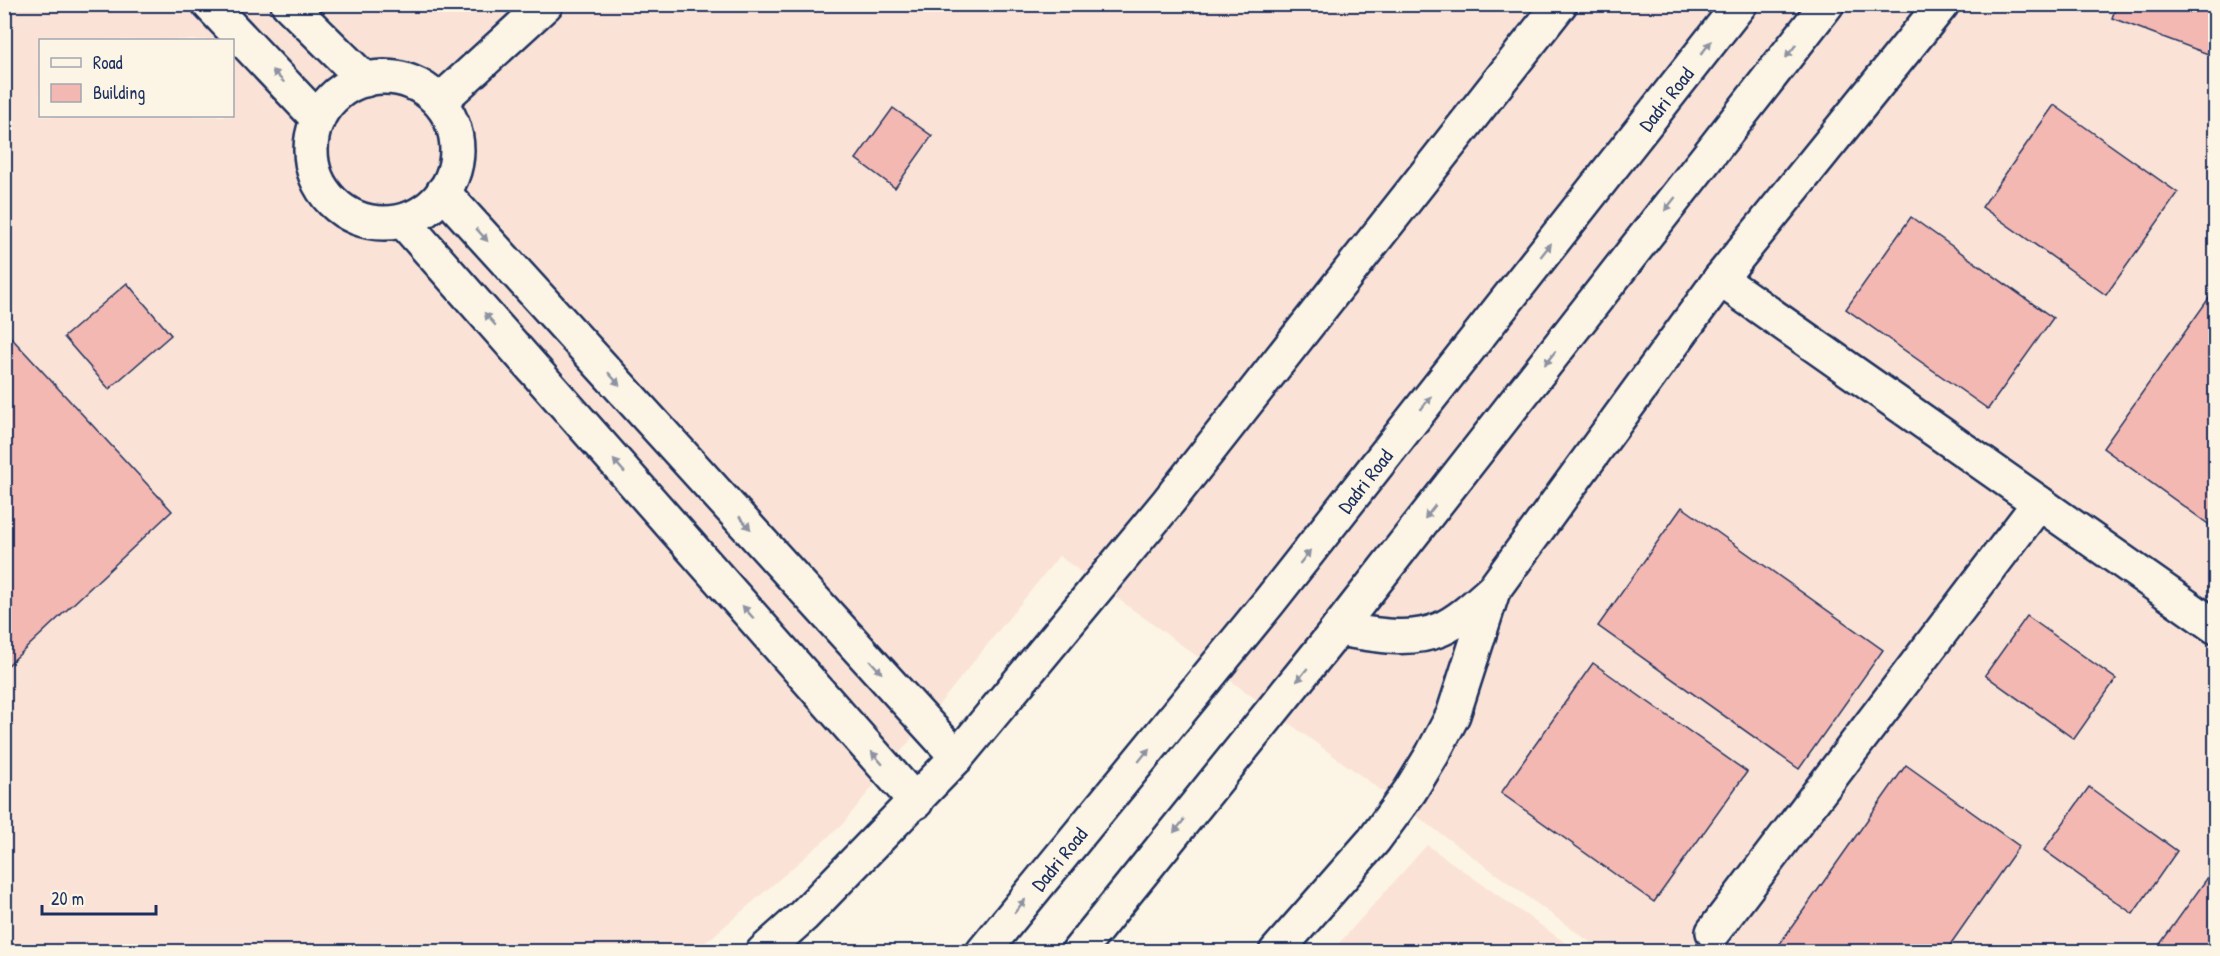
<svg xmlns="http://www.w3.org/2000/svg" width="2220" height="956" viewBox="0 0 2220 956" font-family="'Patrick Hand',sans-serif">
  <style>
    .built { fill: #fae3d6; fill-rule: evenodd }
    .building { fill: #f4b8b3; stroke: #1b2f5e; stroke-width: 1.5 }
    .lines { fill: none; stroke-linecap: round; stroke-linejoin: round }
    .minor-casing { stroke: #1b2f5e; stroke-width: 38 }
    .major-casing { stroke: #1b2f5e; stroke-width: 38 }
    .minor { stroke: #fcf5e5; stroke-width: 33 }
    .major { stroke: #fcf5e5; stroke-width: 33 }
    .oneway { fill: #8c92a2 }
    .labels { text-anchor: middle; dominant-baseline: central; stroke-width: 4.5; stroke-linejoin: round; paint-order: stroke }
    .street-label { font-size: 20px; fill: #1b2f5e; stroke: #fcf5e5 }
  </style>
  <rect width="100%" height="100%" fill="#fcf5e5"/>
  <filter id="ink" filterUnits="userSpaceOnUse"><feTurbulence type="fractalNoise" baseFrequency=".0167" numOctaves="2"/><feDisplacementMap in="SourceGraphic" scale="12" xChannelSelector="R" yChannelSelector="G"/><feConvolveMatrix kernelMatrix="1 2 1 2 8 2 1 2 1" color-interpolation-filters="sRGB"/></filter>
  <g filter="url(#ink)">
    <!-- built -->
    <g class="built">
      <path d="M 5,5 L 2215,5 L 2215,951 L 1602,951 L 1059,556 L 841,826 L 696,951 L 5,952 ZM 40,40 L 232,40 L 232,116 L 40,116 Z"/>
      <polygon points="1427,845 1577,951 1332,951"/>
    </g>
    <!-- building -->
    <g class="building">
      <polygon points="2117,4 2216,4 2216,57 2112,18"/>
      <polygon points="2054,105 2178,193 2106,295 1982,207"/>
      <polygon points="893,108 932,136 895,188 856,159"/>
      <polygon points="1911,217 2053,318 1988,409 1846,309"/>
      <polygon points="127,283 171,335 109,389 64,337"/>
      <polygon points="2209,298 2216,303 2216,519 2211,526 2103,448"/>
      <polygon points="4,330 172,511 4,669"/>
      <polygon points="1682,507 1883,650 1799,769 1598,626"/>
      <polygon points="2027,616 2116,679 2074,739 1985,675"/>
      <polygon points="1593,663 1747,772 1654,902 1501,793"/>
      <polygon points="1906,765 2019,846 1945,952 1774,952"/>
      <polygon points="2089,787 2177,851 2133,914 2044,850"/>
      <polygon points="2216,866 2216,952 2170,952 2160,944"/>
    </g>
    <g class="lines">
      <defs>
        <g id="minor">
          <polyline points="209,4 318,119"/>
          <polyline points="288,4 365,80"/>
          <circle cx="384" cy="150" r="73"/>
          <polyline points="440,101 546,4"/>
          <polyline points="443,192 957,757"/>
          <polyline points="403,221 916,802"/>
          <polyline points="1720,279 2216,627"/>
          <path d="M 1338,629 C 1371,634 1410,643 1441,629 C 1461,620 1478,603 1494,589 L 1720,279 L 1942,4"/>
          <polyline points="1713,932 2039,503"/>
          <polyline points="763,952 803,916 957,757 1168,502 1560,4"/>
          <polyline points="1276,952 1374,840 1410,791 1432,755 1453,715 1493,591"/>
        </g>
        <g id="major">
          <polyline points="983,952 1269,602 1740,4"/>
          <polyline points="1078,952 1338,629 1827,4"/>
        </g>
      </defs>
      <!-- minor casing -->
      <use href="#minor" class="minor-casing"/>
      <!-- major casing -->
      <use href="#major" class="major-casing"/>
      <!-- minor -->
      <use href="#minor" class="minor"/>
      <!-- major -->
      <use href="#major" class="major"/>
    </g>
    <!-- one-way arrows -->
    <defs><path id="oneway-solid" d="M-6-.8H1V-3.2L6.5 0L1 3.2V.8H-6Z" transform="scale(1.5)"/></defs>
    <g class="oneway">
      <use href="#oneway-solid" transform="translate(1706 48) rotate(-52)"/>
      <use href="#oneway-solid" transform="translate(1791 51) rotate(128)"/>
      <use href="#oneway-solid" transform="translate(278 76) rotate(-134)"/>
      <use href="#oneway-solid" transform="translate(1670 204) rotate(128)"/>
      <use href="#oneway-solid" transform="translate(482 235) rotate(48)"/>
      <use href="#oneway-solid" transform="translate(1546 250) rotate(-52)"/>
      <use href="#oneway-solid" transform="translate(490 319) rotate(-131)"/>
      <use href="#oneway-solid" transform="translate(1550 358) rotate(128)"/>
      <use href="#oneway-solid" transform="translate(614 379) rotate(48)"/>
      <use href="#oneway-solid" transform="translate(1426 403) rotate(-52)"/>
      <use href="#oneway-solid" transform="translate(619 466) rotate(-131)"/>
      <use href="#oneway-solid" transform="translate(1430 512) rotate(128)"/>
      <use href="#oneway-solid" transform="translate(745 523) rotate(48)"/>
      <use href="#oneway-solid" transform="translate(1305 557) rotate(-52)"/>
      <use href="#oneway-solid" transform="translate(748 612) rotate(-131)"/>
      <use href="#oneway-solid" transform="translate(876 667) rotate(48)"/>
      <use href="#oneway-solid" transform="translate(1302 675) rotate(129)"/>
      <use href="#oneway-solid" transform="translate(1144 755) rotate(-51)"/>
      <use href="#oneway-solid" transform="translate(877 758) rotate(-131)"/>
      <use href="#oneway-solid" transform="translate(1179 826) rotate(129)"/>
      <use href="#oneway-solid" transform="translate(1020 906) rotate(-51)"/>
    </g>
  </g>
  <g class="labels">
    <!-- street labels -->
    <g class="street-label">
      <text transform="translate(1666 99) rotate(-52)">Dadri Road</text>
      <text transform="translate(1365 481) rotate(-52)">Dadri Road</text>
      <text transform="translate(1059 859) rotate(-51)">Dadri Road</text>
    </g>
  </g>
  <!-- margin -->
  <rect width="2220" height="956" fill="none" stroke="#fcf5e5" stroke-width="24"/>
  <rect x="12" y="12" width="2196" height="932" fill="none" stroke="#1b2f5e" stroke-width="2" filter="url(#ink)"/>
  <!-- legend -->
  <rect x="39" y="39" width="195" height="78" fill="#fcf5e5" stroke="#a2a6af" stroke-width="1.5"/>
  <rect x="51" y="58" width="30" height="9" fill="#fcf5e5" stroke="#a2a6af" stroke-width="1.5"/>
  <text x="93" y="69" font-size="18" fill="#1b2f5e">Road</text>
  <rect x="51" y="84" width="30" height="18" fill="#f4b8b3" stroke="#a2a6af" stroke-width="1.5"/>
  <text x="93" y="99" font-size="18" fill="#1b2f5e">Building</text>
  <!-- scale -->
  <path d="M42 905v9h114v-9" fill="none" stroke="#1b2f5e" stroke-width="3"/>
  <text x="51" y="905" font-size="18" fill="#1b2f5e" stroke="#fcf5e5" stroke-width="4.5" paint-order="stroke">20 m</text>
</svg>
